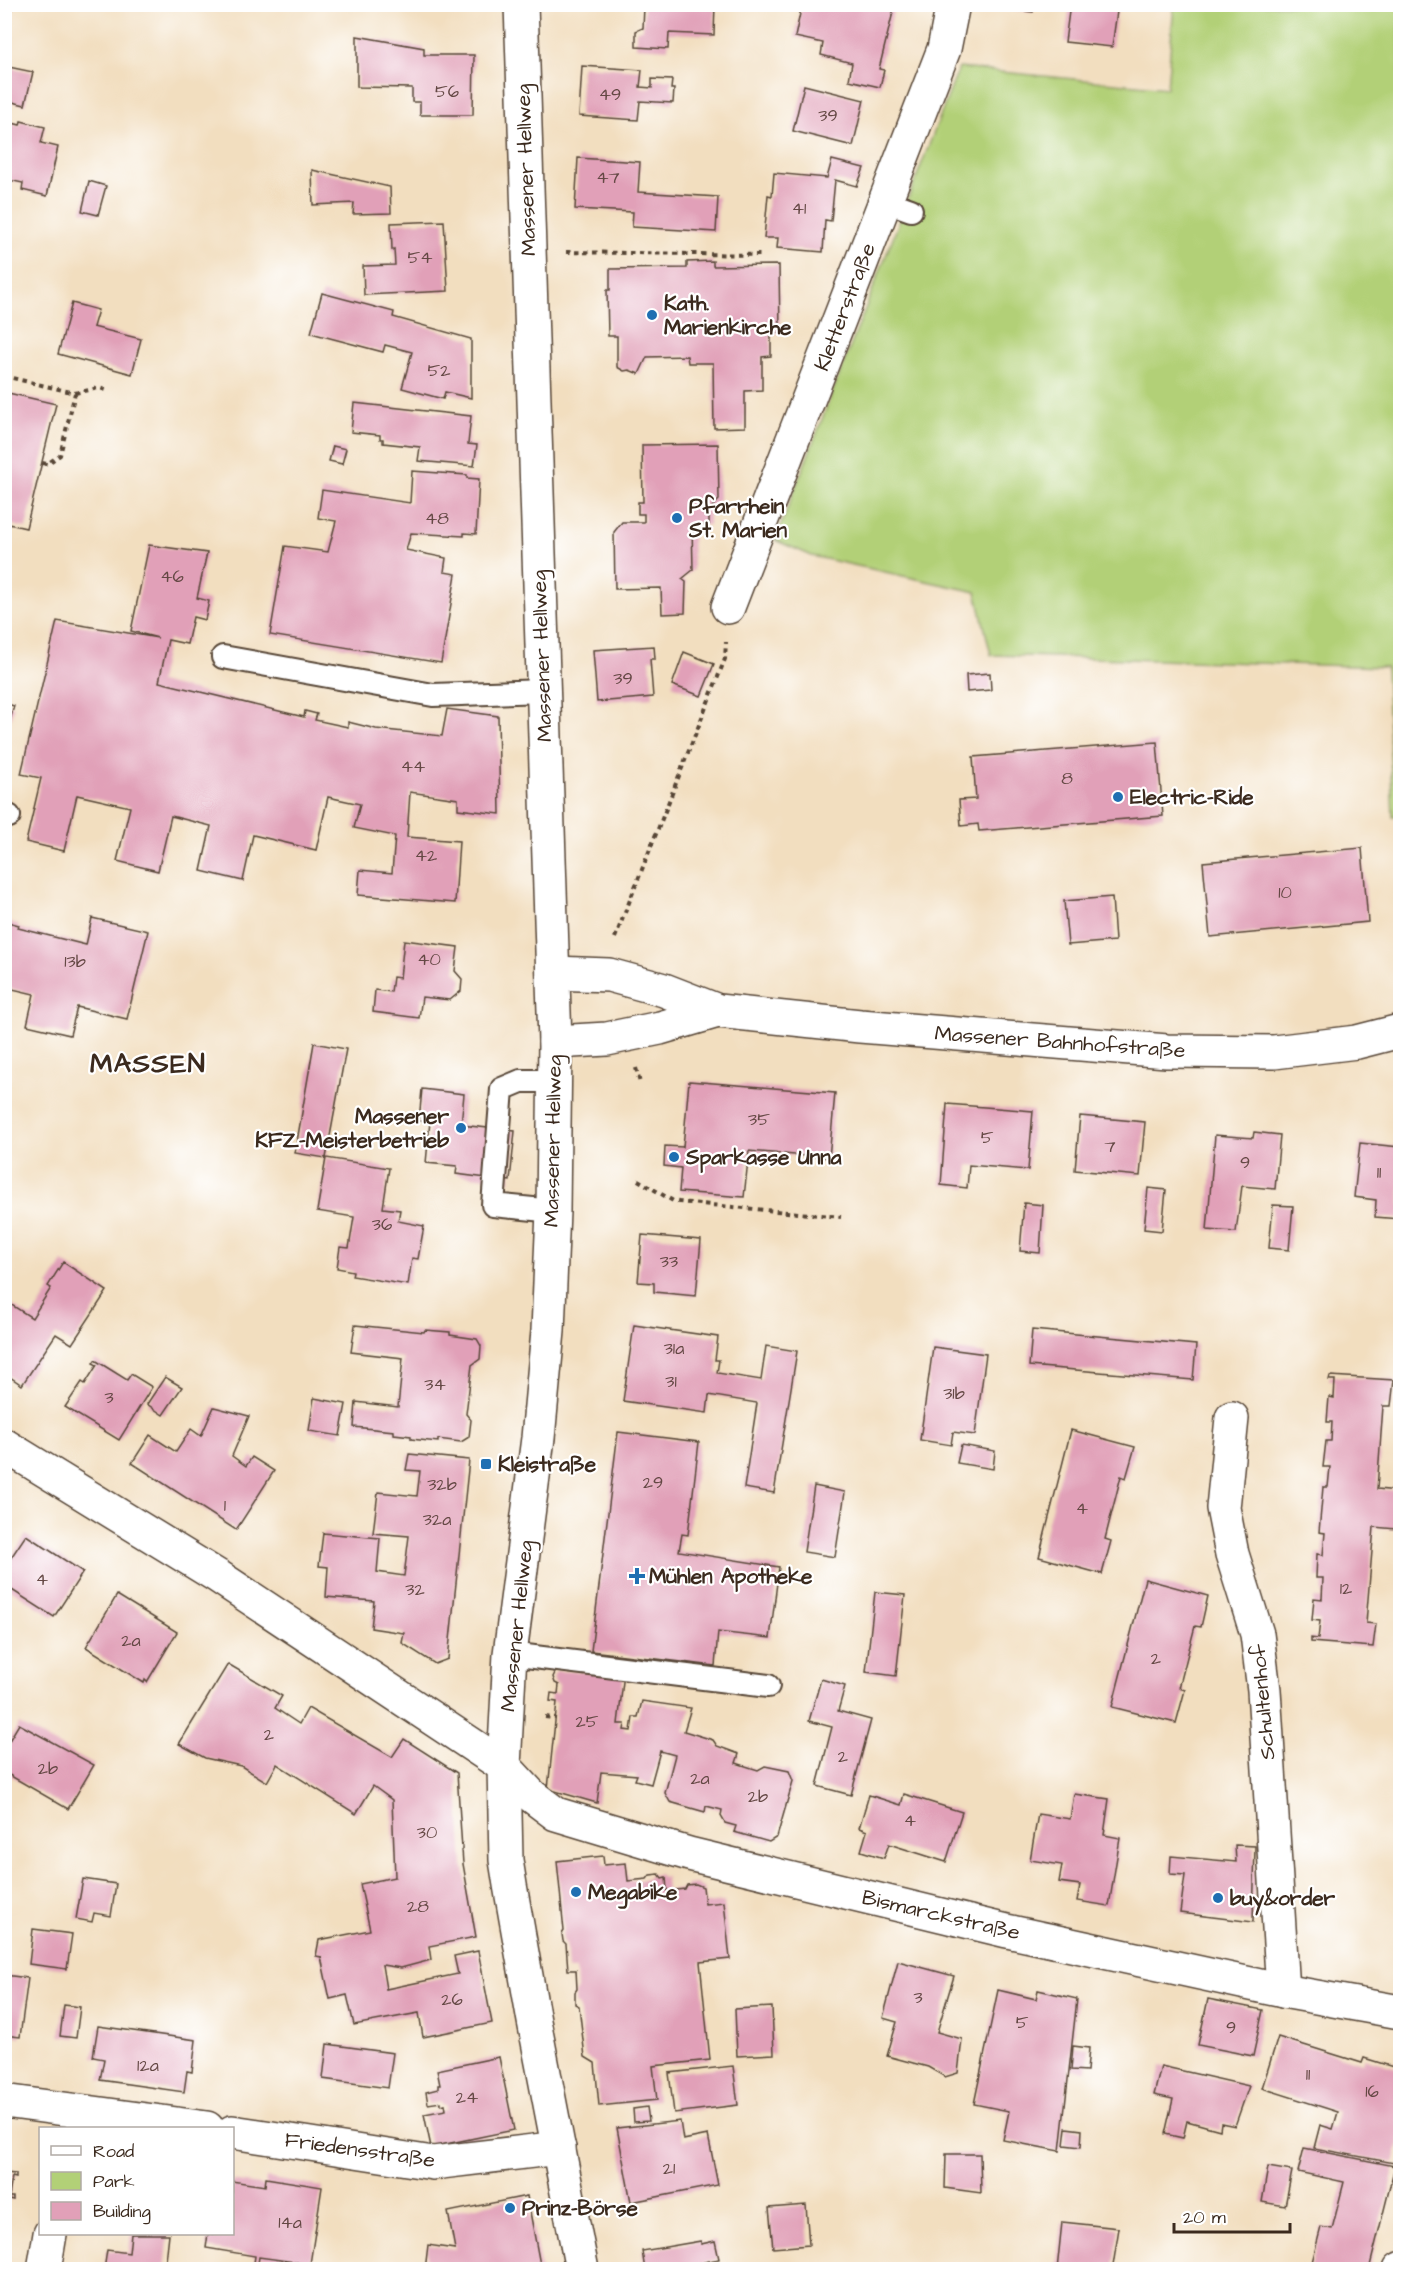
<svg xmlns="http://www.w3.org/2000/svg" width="1405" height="2274" viewBox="0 0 1405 2274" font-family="'Architects Daughter',sans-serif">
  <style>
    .green { fill: #b2d077; stroke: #767d4a; stroke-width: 1.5 }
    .building { fill: #e1a0b8 }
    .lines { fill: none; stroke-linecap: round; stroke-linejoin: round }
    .service-casing { stroke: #564536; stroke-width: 26 }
    .minor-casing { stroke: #564536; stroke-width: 36 }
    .secondary-casing { stroke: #564536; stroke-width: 36 }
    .path { stroke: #564536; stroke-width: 4; stroke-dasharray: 4.5 4.5; stroke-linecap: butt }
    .service { stroke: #fff; stroke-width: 22 }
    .minor { stroke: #fff; stroke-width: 33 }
    .secondary { stroke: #fff; stroke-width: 33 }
    .poi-dot { fill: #1f6fb2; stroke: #fff; stroke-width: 2 }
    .labels { text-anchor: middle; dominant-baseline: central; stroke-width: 4.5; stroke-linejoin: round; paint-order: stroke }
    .number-label { font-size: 18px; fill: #644844 }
    .street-label { font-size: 21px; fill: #3b2a1e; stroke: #fff }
    .poi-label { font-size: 21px; font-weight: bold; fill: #3b2a1e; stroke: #fff; text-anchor: start }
    .district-label { font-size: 27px; font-weight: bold; letter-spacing: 1.5px; fill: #3b2a1e; stroke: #fff }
  </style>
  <rect width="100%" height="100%" fill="#fff"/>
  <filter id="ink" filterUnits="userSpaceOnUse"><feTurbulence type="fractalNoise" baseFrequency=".0167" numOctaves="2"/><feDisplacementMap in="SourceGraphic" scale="12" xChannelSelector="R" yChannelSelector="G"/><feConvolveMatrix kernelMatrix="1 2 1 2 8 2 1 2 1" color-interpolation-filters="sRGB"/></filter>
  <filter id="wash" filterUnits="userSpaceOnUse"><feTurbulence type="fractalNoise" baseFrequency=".008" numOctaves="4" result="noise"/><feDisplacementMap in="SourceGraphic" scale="24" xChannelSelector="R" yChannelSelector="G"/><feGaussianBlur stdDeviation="1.35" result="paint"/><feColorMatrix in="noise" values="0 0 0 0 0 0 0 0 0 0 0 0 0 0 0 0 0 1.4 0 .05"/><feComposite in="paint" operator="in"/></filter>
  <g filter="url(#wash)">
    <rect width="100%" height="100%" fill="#f2debf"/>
    <!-- green -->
    <polygon class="green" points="1174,5 1400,5 1400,817 1393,817 1386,667 991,655 976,592 812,556 775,540 959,68 1167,88"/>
    <g id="blocks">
      <!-- building -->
      <g class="building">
        <polygon points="4,4 13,4 5,37 4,37"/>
        <rect x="383" y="4" width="81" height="5"/>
        <polygon points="642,4 715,4 714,35 669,33 668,49 636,47 636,31 643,28 644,7"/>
        <polygon points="802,4 895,4 879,69 884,70 880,87 849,80 852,63 821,55 823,43 795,37"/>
        <polygon points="987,4 1034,4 1033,12 986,7"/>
        <polygon points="1070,4 1118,4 1112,47 1065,42"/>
        <polygon points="357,36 424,48 424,55 474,55 473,115 420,115 420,102 412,102 412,88 357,87"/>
        <polygon points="4,66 33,72 25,105 4,100"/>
        <polygon points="582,66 642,70 640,87 652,88 652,79 672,80 671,89 674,89 673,103 640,101 638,120 579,116"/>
        <polygon points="804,85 864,100 853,146 793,131"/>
        <polygon points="5,121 20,125 21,121 45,127 41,143 58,147 47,196 22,190 23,183 4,179"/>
        <polygon points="578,158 640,162 638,192 718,197 716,232 632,227 633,212 575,209"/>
        <polygon points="832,160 864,168 857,186 835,180 831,221 825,220 823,252 777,248 778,238 764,238 768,195 772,196 774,173 827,178"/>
        <polygon points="312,170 390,187 391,213 353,214 354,203 313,205"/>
        <polygon points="89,181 106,186 98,215 82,211"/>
        <polygon points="444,221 448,291 364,295 363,266 395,265 394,249 392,250 391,223"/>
        <polygon points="713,261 713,266 779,265 780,333 771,333 771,356 762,357 762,390 745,391 745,427 714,428 713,363 688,363 687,356 647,357 639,374 629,370 624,371 617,367 617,336 608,336 607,290 610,290 610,269 687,268 687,262"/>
        <polygon points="322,293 394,312 393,317 471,339 471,398 445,392 443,399 402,388 412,352 385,345 383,352 311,333"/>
        <polygon points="72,303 98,310 93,327 141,339 132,374 58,354"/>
        <polygon points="4,392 56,404 26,528 4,523"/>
        <polygon points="354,403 471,416 468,444 477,445 474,466 418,461 420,447 383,443 383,439 380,439 380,435 351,432"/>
        <polygon points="718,444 719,500 709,510 709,525 692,525 693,570 682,579 686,582 685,613 662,614 661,588 615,589 614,532 622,522 644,522 644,514 638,514 638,502 643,502 642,445"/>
        <polygon points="333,446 346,449 342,464 329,461"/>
        <polygon points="412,471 467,475 467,478 479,479 476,534 464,533 464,536 411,533 406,550 446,558 444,572 456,574 441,663 270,635 285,546 328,552 336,521 318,518 322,490 410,503"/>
        <polygon points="149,545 207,553 197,598 209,601 205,620 193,617 187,644 168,640 159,682 304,717 305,711 317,714 315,720 348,727 348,722 376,729 442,736 447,709 498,716 500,814 458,809 458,799 410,792 407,837 459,841 455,903 358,895 360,870 392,873 395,836 354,828 360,804 328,797 316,850 253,835 243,881 201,871 211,826 171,816 158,871 117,861 130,807 77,795 64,851 26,842 41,778 21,774 57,621 158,638 131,631"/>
        <polygon points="654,646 655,659 650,659 653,697 597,702 593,650"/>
        <polygon points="684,652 714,664 701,696 672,685"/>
        <polygon points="990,673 991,690 967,692 966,675"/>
        <polygon points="4,703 14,706 5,737 4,737"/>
        <polygon points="1157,742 1163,816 979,831 978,824 961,826 959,800 976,799 973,757"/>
        <polygon points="1362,848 1368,922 1210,937 1203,862"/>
        <polygon points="1112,897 1115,941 1068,945 1064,901"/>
        <polygon points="92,918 148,931 127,1019 77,1007 70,1035 27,1025 34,994 4,987 4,921 19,925 18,928 86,945"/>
        <polygon points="404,940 458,947 455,971 462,979 461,991 450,1000 422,997 419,1018 373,1012 375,990 391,992 393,977 400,978"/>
        <polygon points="314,1043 346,1049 326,1158 389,1168 383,1208 400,1210 398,1221 424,1226 418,1259 412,1258 408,1285 352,1276 353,1271 337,1268 340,1247 349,1248 354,1217 317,1211 326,1158 295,1153"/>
        <polygon points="689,1081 835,1093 829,1158 749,1151 744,1197 679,1192 681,1168 664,1166 665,1146 683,1147"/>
        <polygon points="422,1089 464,1094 461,1125 515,1131 510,1181 456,1174 457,1166 426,1163 430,1121 419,1121"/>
        <polygon points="947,1104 1033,1111 1028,1170 969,1165 967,1188 941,1185"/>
        <polygon points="1080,1116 1145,1122 1140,1176 1075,1170"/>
        <polygon points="1254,1132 1280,1135 1275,1189 1242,1186 1236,1232 1207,1230 1215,1135 1253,1138"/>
        <polygon points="1360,1143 1400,1147 1400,1219 1375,1217 1376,1200 1354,1197"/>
        <polygon points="1148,1188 1166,1190 1162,1231 1144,1229"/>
        <polygon points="1024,1203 1043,1205 1040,1253 1020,1251"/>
        <polygon points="1273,1205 1293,1206 1289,1250 1269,1248"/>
        <polygon points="642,1235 701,1240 696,1296 654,1292 654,1283 638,1282"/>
        <polygon points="63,1262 107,1291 72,1344 56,1334 22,1385 4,1373 4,1300 32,1318 51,1288 48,1286"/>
        <polygon points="355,1325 424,1332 425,1330 450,1332 450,1335 477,1339 481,1346 480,1359 472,1365 466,1414 471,1420 469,1437 461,1442 438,1439 438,1442 411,1439 411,1436 394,1434 394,1431 354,1427 356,1402 398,1407 403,1358 351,1352"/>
        <polygon points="634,1325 718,1337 715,1360 719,1360 717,1373 761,1380 766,1346 797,1351 774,1493 744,1488 757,1403 709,1395 707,1413 623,1401"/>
        <polygon points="1032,1330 1196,1345 1193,1380 1029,1366"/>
        <polygon points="933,1347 986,1354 975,1435 953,1432 951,1445 920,1440"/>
        <polygon points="95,1360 127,1380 131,1374 152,1387 119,1440 65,1407 82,1382 85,1384 97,1365 93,1363"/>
        <polygon points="1330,1376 1394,1380 1391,1406 1383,1406 1377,1489 1399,1491 1396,1529 1374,1527 1366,1623 1376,1624 1373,1647 1311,1642 1311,1638 1318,1639 1320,1621 1312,1620 1314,1598 1322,1599 1323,1578 1316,1578 1317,1554 1323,1555 1325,1533 1319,1532 1323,1487 1328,1487 1330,1467 1323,1467 1326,1441 1331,1441 1332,1422 1327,1422 1329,1397 1334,1398 1335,1380 1329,1380"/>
        <polygon points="165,1377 182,1387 163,1415 147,1404"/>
        <polygon points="314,1398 346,1404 340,1436 309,1431"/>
        <polygon points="214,1407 249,1416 232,1456 246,1466 252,1457 274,1471 236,1530 132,1463 150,1435 176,1452 191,1429 201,1436"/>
        <polygon points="1071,1430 1135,1447 1126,1478 1121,1476 1105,1539 1111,1541 1102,1574 1039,1557"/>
        <polygon points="618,1432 699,1442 688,1535 682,1534 679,1551 779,1567 770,1638 718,1632 715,1666 591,1651"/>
        <polygon points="961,1445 995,1451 993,1469 957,1463"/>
        <polygon points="409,1454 469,1460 448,1659 435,1664 402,1643 404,1633 371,1628 374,1601 326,1597 328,1567 319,1566 323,1533 380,1538 377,1572 404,1576 409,1536 373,1533 378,1492 417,1496 420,1471 406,1470"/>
        <polygon points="814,1486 845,1492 835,1557 804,1552"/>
        <polygon points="26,1535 83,1572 54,1617 4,1585 4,1568"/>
        <polygon points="1145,1579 1208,1596 1201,1627 1195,1626 1179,1688 1185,1690 1176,1723 1112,1707"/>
        <polygon points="875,1592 905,1595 896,1676 866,1672"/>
        <polygon points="117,1595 177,1632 147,1682 145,1680 144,1683 86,1647"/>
        <polygon points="228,1664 282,1696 275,1708 299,1724 308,1708 392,1757 404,1739 457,1773 463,1864 476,1937 429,1946 431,1960 401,1968 382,1965 386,1989 458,1974 454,1956 478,1951 492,2023 423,2037 419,2013 354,2025 347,1995 330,1999 321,1957 316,1956 319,1940 370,1930 360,1884 395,1877 392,1800 373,1786 356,1814 277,1764 267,1782 241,1766 205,1758 179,1744"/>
        <polygon points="556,1671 624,1673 618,1724 625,1724 624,1730 631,1731 633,1717 638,1717 642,1701 691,1708 684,1731 713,1740 717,1746 739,1754 736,1763 758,1770 765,1766 789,1771 793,1781 777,1837 769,1842 734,1832 736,1826 725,1823 721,1816 722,1810 706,1806 705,1812 670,1802 665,1793 675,1755 660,1751 651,1784 635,1780 637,1775 601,1772 597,1803 548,1789 557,1702 550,1701 551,1693 558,1694 559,1685 555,1683 553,1677"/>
        <polygon points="821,1679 845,1686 838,1711 871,1720 851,1795 817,1786 832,1727 809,1721"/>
        <polygon points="19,1724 94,1765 68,1809 4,1772 4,1749"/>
        <polygon points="904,1794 962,1812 946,1862 889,1844 884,1858 861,1851 867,1831 859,1828 869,1795 901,1805"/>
        <polygon points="1074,1794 1109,1799 1104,1835 1120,1838 1109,1906 1077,1901 1080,1885 1059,1882 1062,1865 1030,1860 1038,1814 1070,1819"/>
        <polygon points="1235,1845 1255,1846 1253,1922 1180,1913 1185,1875 1170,1874 1171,1856 1236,1862"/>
        <polygon points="603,1856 604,1865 626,1863 628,1881 647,1879 650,1875 659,1874 662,1878 666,1877 667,1891 685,1889 687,1885 696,1884 703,1887 705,1904 724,1902 730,1959 700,1962 710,2060 653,2066 657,2100 599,2106 595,2063 585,2057 579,2006 575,2004 575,1992 577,1989 576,1970 568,1970 566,1944 563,1941 562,1934 564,1931 557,1861"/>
        <polygon points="83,1879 116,1884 111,1916 94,1913 92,1922 76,1919"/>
        <polygon points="33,1929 72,1934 67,1969 29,1964"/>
        <polygon points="898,1961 954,1976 937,2032 962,2039 958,2073 945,2077 928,2067 887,2056 897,2022 883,2018"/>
        <polygon points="4,1975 28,1978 20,2037 4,2035"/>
        <polygon points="998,1990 1036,1999 1038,1990 1077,1999 1060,2151 1003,2140 1009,2111 974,2104"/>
        <polygon points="1208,1999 1263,2010 1253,2056 1198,2045"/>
        <polygon points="64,2005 80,2007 76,2038 60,2036"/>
        <polygon points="772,2007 774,2054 737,2056 735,2009"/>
        <polygon points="98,2026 196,2040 192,2072 187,2071 184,2092 100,2080 104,2059 93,2057"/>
        <polygon points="1278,2037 1362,2063 1364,2058 1400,2069 1400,2141 1394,2163 1314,2148 1320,2125 1333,2129 1338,2112 1262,2088"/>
        <polygon points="327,2044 393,2053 388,2088 323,2079"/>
        <polygon points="1073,2046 1089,2048 1087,2071 1071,2070"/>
        <polygon points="499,2057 514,2130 431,2147 424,2114 446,2110 445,2104 441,2105 441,2102 428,2104 426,2092 438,2089 438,2085 440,2085 437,2070"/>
        <polygon points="733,2066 738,2105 674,2113 669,2073"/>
        <polygon points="1161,2066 1249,2086 1235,2126 1221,2123 1220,2130 1187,2121 1183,2138 1165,2134 1173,2099 1154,2095"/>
        <polygon points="647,2107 649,2121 634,2122 633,2109"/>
        <polygon points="680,2121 683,2140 708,2135 718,2185 631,2202 617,2128"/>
        <polygon points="1066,2128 1082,2130 1081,2147 1064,2145"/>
        <polygon points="1304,2148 1395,2166 1369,2270 1310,2270 1321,2227 1332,2229 1344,2182 1298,2172"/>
        <polygon points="946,2154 980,2154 981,2193 945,2188"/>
        <polygon points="1268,2167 1292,2171 1285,2206 1262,2202"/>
        <polygon points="4,2173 16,2174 16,2178 12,2177 9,2197 13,2197 13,2200 4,2198"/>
        <polygon points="266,2178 322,2187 310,2264 259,2257 257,2270 253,2270 255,2256 206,2248 208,2234 232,2234 232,2181 265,2186"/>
        <polygon points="527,2196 541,2270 425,2270 428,2245 455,2249 448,2212"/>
        <polygon points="806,2205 809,2245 773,2248 769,2208"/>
        <polygon points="1062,2222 1119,2228 1113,2266 1116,2270 1057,2270"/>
        <polygon points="131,2234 169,2234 165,2270 104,2270 107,2250 129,2253"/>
        <polygon points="701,2241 701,2244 715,2241 719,2259 704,2262 706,2270 645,2270 642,2251"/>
      </g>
    </g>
  </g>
  <g filter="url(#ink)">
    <use href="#blocks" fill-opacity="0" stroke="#564536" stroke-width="1.5"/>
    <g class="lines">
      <defs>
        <g id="service">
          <polyline points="886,201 911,210"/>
          <polyline points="223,657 433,695 543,691"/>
          <polyline points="4,814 9,816"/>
          <polyline points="553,1211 493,1205 502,1089 521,1081 554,1081"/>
          <polyline points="510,1654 768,1686"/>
        </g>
        <g id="minor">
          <polyline points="728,607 944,49 953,4"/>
          <polyline points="1232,1418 1223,1508 1232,1554 1257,1634 1264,1690 1283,1991"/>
          <polyline points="504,1766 532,1796 556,1814 689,1854 1007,1931 1283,1991 1400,2012"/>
          <polyline points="4,2101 207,2128"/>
          <polyline points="232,2132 433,2163 559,2148"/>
          <polyline points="44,2270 50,2234"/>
          <polyline points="1400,2270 1400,2269"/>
        </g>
        <g id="secondary">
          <polyline points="521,4 555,1042 553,1211 548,1331 538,1438 510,1654 504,1766 506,1860 510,1885 534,2021 582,2270"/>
          <polyline points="553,973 609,975 664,990 718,1011 860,1026 1167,1051 1274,1052 1357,1042 1400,1031"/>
          <polyline points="555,1042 607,1039 660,1028 718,1011"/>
          <polyline points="4,1445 219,1577 504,1766"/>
        </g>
      </defs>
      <!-- service casing -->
      <use href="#service" class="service-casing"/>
      <!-- minor casing -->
      <use href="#minor" class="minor-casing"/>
      <!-- secondary casing -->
      <use href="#secondary" class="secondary-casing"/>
      <!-- path -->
      <g class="path">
        <polyline points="566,252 760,255"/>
        <polyline points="4,376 75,393 60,455 47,464 42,463"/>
        <polyline points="75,393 99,388 106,390"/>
        <polyline points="615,938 725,659 726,642"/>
        <polyline points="636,1068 640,1083"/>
        <polyline points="638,1180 673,1201 679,1202 841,1217"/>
        <polyline points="545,1717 556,1718"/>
      </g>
      <!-- service -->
      <use href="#service" class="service"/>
      <!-- minor -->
      <use href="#minor" class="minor"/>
      <!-- secondary -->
      <use href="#secondary" class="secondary"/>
    </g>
  </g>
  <!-- markers -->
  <g class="poi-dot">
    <circle cx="652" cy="315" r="6"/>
    <circle cx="677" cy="518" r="6"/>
    <circle cx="1118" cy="797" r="6"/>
    <circle cx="461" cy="1128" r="6"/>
    <circle cx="674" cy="1157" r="6"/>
    <rect x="480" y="1458" width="12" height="12" rx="3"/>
    <path d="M634 1567h6v6h6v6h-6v6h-6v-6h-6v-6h6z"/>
    <circle cx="576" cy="1892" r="6"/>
    <circle cx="1218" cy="1898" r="6"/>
    <circle cx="510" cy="2208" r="6"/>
  </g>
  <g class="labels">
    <!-- number labels -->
    <g class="number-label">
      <text x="447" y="91">56</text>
      <text x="610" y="94">49</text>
      <text x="828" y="115">39</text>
      <text x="608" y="177">47</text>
      <text x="799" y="208">41</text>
      <text x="420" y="257">54</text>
      <text x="439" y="370">52</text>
      <text x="437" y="518">48</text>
      <text x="172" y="576">46</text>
      <text x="623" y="678">39</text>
      <text x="413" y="766">44</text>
      <text x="1067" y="778">8</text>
      <text x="426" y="855">42</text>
      <text x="1285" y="892">10</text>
      <text x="429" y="959">40</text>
      <text x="75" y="961">13b</text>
      <text x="759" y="1119">35</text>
      <text x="987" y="1137">5</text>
      <text x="1110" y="1146">7</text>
      <text x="1245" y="1162">9</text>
      <text x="1379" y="1172">11</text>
      <text x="382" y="1224">36</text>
      <text x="669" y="1261">33</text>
      <text x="674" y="1348">31a</text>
      <text x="671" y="1381">31</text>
      <text x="435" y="1384">34</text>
      <text x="954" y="1393">31b</text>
      <text x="109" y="1397">3</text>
      <text x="653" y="1482">29</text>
      <text x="442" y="1484">32b</text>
      <text x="225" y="1505">1</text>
      <text x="1082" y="1508">4</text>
      <text x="437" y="1519">32a</text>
      <text x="42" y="1579">4</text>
      <text x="1346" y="1588">12</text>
      <text x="415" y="1589">32</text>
      <text x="131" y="1640">2a</text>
      <text x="1156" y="1658">2</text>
      <text x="587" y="1721">25</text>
      <text x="269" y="1734">2</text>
      <text x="843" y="1756">2</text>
      <text x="48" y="1768">2b</text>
      <text x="700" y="1778">2a</text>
      <text x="758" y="1796">2b</text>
      <text x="910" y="1820">4</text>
      <text x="427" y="1832">30</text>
      <text x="418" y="1906">28</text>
      <text x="918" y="1997">3</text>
      <text x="452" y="1999">26</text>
      <text x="1022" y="2022">5</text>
      <text x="1231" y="2027">9</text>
      <text x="148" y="2065">12a</text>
      <text x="1308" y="2074">11</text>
      <text x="1372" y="2091">16</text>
      <text x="467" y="2097">24</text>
      <text x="669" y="2168">21</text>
      <text x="290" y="2222">14a</text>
    </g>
    <!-- street labels -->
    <g class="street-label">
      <text transform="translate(526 170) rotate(-92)">Massener Hellweg</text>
      <text transform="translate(845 307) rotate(-69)">Kletterstraße</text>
      <text transform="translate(542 656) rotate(-92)">Massener Hellweg</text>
      <text transform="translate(1060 1042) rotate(4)">Massener Bahnhofstraße</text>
      <text transform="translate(553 1141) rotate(-89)">Massener Hellweg</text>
      <text transform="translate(517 1626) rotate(-84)">Massener Hellweg</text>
      <text transform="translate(1263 1702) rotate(-95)">Schultenhof</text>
      <text transform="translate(941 1915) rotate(13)">Bismarckstraße</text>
      <text transform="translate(360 2150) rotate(8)">Friedensstraße</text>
    </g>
    <!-- poi labels -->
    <g class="poi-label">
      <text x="664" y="303">Kath.<tspan x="664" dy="24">Marienkirche</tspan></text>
      <text x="689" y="506">Pfarrhein<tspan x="689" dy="24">St. Marien</tspan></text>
      <text x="1130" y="797">Electric-Ride</text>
      <text x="449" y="1116" text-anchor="end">Massener<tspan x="449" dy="24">KFZ-Meisterbetrieb</tspan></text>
      <text x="686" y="1157">Sparkasse Unna</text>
      <text x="498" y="1464">Kleistraße</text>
      <text x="649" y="1576">Mühlen Apotheke</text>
      <text x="588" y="1892">Megabike</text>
      <text x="1230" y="1898">buy&amp;order</text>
      <text x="522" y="2208">Prinz-Börse</text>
    </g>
    <!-- district labels -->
    <g class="district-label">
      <text x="148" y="1064">MASSEN</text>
    </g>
  </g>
  <!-- margin -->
  <rect width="1405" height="2274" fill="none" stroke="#fff" stroke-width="24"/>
  <!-- legend -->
  <rect x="39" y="2127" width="195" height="108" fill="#ffffff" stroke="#b1aaa5" stroke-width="1.5"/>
  <rect x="51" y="2146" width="30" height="9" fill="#ffffff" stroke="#b1aaa5" stroke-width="1.5"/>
  <text x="93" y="2157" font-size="18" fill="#3b2a1e">Road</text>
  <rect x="51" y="2172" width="30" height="18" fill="#b2d077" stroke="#b1aaa5" stroke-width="1.5"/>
  <text x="93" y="2187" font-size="18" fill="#3b2a1e">Park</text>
  <rect x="51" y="2202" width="30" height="18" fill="#e1a0b8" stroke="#b1aaa5" stroke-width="1.5"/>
  <text x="93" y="2217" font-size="18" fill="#3b2a1e">Building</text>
  <!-- scale -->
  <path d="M1174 2223v9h116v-9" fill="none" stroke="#3b2a1e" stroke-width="3"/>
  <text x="1183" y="2223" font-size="18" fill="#3b2a1e" stroke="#ffffff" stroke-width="4.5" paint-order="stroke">20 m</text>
</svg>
